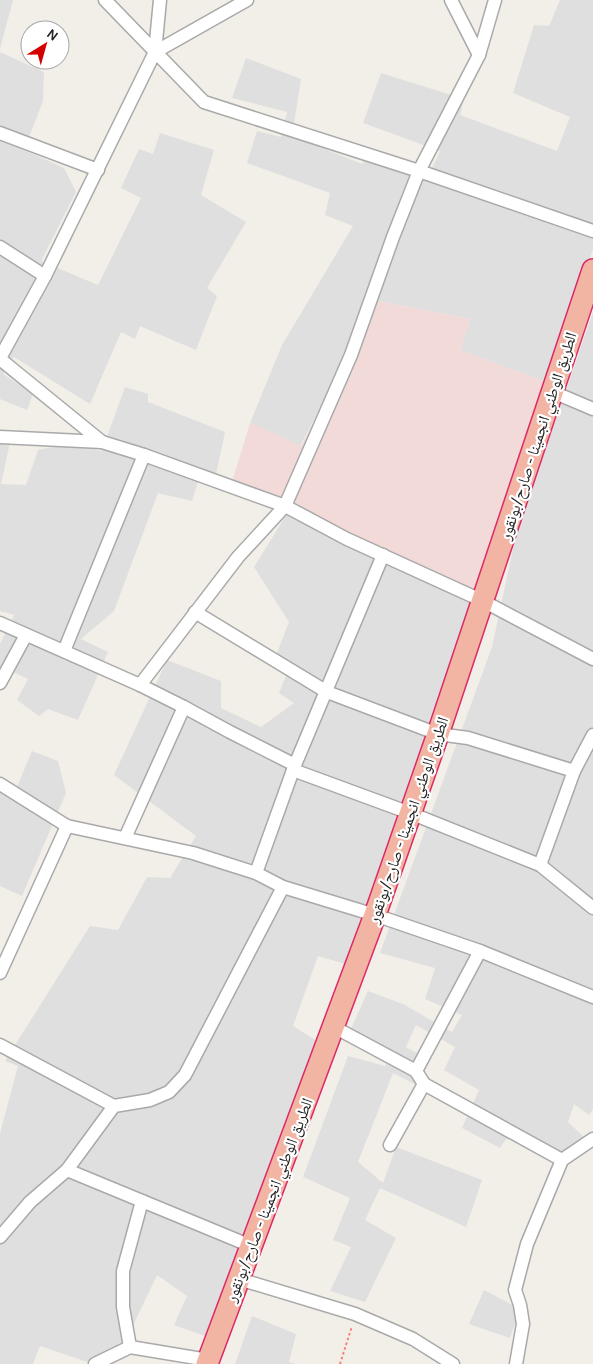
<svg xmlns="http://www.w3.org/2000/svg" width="593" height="1364" viewBox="0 0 593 1364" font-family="Karla,'Noto Naskh Arabic',sans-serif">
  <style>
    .residential { fill: #e0dfdf }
    .commercial { fill: #f2dad9 }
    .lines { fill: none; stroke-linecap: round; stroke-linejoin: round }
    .minor-casing { stroke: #a9a9a9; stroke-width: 15 }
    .trunk-casing { stroke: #dc2a67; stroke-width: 24 }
    .path { stroke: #fa8072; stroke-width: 2; stroke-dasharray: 2.5 2.5; stroke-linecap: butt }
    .minor { stroke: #fff; stroke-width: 12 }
    .trunk { stroke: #f2b4a3; stroke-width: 21 }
    .labels { text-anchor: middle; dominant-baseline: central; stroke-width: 4.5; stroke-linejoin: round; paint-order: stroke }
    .street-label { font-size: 16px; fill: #222; stroke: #fff }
  </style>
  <rect width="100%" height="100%" fill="#f2efe9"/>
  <!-- residential -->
  <g class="residential">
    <polygon points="0,0 13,0 0,49"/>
    <polygon points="560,0 593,0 593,249 548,383 460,350 470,319 377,301 300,446 250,423 282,345 353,226 325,215 330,193 247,163 257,131 281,137 287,112 232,98 246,58 301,79 292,136 362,164 369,149 431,171 440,151 363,123 381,73 464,99 460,115 557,151 570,117 513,93 534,25 549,26"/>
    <polygon points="0,52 44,72 43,101 24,150 64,168 76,192 41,261 98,285 141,198 121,188 139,149 153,154 160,133 214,150 201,195 246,222 207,288 217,296 196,350 140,326 135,339 121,332 90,404 14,357 3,374 33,394 27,410 0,399"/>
    <polygon points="593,312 593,1109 589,1115 574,1104 568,1122 586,1139 572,1159 514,1128 500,1148 462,1128 479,1090 444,1070 455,1047 416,1025 406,1047 427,1059 418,1086 393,1073 358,1162 383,1183 396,1147 482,1180 466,1227 380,1188 365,1220 396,1238 365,1302 330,1291 351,1247 333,1240 350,1198 303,1177 348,1056 385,1066 393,1054 349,1033 368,991 403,1004 452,1032 462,1015 425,999 435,968 380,953 492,647 516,535"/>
    <polygon points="125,387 148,394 148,402 225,432 216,474 201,472 192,501 158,493 114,611 81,639 108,652 78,720 48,709 39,716 17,700 28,679 0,666 0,644 14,615 0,611 0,431 12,433 1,484 26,485 38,450 66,444 102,451"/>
    <polygon points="288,512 477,601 352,966 318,956 293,1026 325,1046 205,1336 174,1325 187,1296 157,1275 120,1353 93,1364 40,1346 33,1364 0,1364 0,1133 18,1066 5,1061 90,926 118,930 147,877 170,878 196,836 114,775 167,660 221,681 221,708 261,727 294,703 279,693 286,676 272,666 289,622 254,567"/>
    <polygon points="32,751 58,761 66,793 22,896 0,886 0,784 14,794"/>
    <polygon points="484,1290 520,1309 510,1338 469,1324"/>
    <polygon points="252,1316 296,1334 289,1362 295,1364 235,1364"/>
  </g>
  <!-- commercial -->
  <polygon class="commercial" points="377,301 470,319 460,350 548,383 481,595 232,482 250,423 301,446"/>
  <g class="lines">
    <defs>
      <g id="minor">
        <polyline points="105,0 204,102 419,171 593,231"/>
        <polyline points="451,0 479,55"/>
        <polyline points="155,52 160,0"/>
        <polyline points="0,133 98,170"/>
        <polyline points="0,247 45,276"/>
        <polyline points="0,358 45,276 155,52 247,0"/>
        <polyline points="0,359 102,442"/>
        <polyline points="553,392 593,409"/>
        <polyline points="0,437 102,442 144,455 285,506 347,539 483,601 593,659"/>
        <polyline points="195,612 327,692 438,734 468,738 574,771"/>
        <polyline points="0,623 140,685 184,707 230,732 295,765 293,770 410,813 540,865 593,908"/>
        <polyline points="64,651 144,455"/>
        <polyline points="0,683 26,635"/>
        <polyline points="140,685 238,557 285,506 351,355 393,237 419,171 479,55 495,0"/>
        <polyline points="295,765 383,555"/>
        <polyline points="0,784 67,826 193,853 256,873 283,887 375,915 480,951 593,997"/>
        <polyline points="125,838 184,707"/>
        <polyline points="540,865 574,771 593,735"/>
        <polyline points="256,873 293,770"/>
        <polyline points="0,973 67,826"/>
        <polyline points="334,1027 416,1071"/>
        <polyline points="0,1045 114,1106"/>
        <polyline points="424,1084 562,1160"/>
        <polyline points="390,1145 424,1084 416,1071 480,951"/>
        <polyline points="67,1170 251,1246"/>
        <polyline points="0,1237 30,1202 67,1170 114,1106 150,1100 169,1092 185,1075 283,887"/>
        <polyline points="239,1279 355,1314 413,1339 453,1364"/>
        <polyline points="130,1347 123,1307 123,1271 142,1201"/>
        <polyline points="95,1364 130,1347 208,1360"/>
        <polyline points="516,1364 523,1324 520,1305 515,1290 527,1244 562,1160 593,1139"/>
      </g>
      <polyline id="trunk" points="207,1364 375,915 438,734 593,270"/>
    </defs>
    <!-- minor casing -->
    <use href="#minor" class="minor-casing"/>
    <!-- trunk casing -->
    <use href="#trunk" class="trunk-casing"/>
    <!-- path -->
    <polyline class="path" points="340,1364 352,1326"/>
    <!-- minor -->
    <use href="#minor" class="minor"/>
    <!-- trunk -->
    <use href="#trunk" class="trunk"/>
  </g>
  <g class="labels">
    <!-- street labels -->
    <g class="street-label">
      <text transform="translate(538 436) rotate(-72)">الطريق الوطني انجمينا - صارح/بونقور</text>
      <text transform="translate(408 820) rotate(-71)">الطريق الوطني انجمينا - صارح/بونقور</text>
      <text transform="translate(269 1200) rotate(-69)">الطريق الوطني انجمينا - صارح/بونقور</text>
    </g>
  </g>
  <!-- north arrow -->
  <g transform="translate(45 45) rotate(37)"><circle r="24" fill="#ffffff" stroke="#a7a7a7"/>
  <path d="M0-4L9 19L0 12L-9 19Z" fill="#d40000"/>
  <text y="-8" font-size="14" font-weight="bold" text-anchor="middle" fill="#222222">N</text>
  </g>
</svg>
